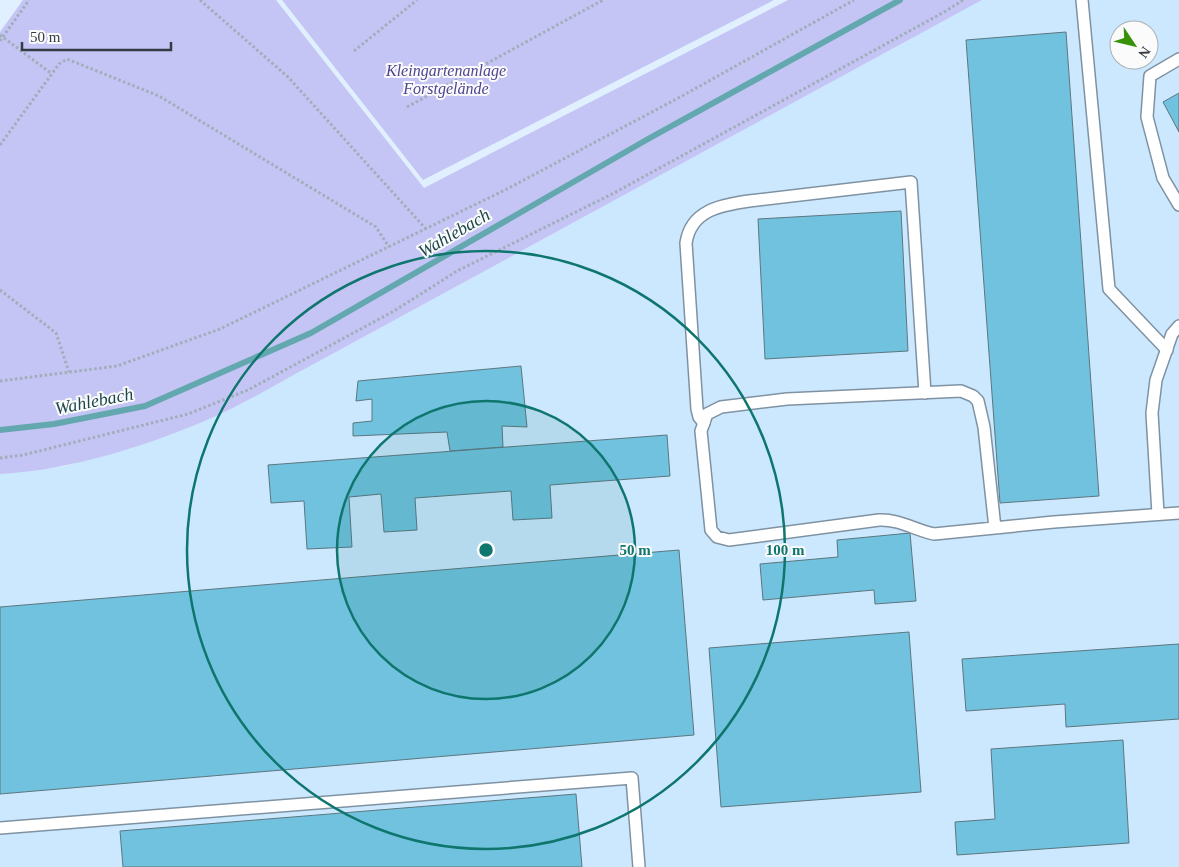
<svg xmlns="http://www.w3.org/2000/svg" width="1179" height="867" viewBox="0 0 1179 867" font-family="Georgia,serif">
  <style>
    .built { fill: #cce8ff; fill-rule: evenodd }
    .green { fill: #c5c5f5 }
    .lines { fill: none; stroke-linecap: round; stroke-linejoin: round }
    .stream { stroke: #64a8af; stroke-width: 6 }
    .building { fill: #70c2de; stroke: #5d767f }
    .service-casing { stroke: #7f92a2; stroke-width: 14 }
    .path { stroke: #a1aeba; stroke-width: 3; stroke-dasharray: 2.5 2.5; stroke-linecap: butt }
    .service { stroke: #fff; stroke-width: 11 }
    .ring { fill: none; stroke: #0f766e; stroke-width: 2.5 }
    .labels { text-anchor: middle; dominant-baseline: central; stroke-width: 4; stroke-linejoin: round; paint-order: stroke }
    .park-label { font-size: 16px; font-style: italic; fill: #4d4590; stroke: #fbfbfb }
    .water-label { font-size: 18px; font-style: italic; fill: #1b474a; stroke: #fbfbfb }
    .centre { fill: #0f766e; stroke: #fbfbfb; stroke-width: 2.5 }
    .ring-label { font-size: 15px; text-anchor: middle; font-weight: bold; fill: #0f766e; stroke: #fbfbfb; stroke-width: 4; stroke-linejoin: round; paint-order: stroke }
  </style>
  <rect width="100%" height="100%" fill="#e0f0ff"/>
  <!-- built -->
  <path class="built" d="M 982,0 L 1179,0 L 1179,867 L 0,867 L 0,474 L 65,466 L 131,448 L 217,415 L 301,371 ZM 1119,30 L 1149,30 L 1149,60 L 1119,60 Z"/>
  <!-- green -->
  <g class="green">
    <path d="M 23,0 L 276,0 L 424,188 L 788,0 L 982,0 L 301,371 C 273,386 245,403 216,416 C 150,445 73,470 0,474 L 0,32 Z"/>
    <polygon points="282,0 774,0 423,180"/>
  </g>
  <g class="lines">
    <!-- stream -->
    <polyline class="stream" points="0,430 54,424 145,406 311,333 648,139 900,0"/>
  </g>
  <!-- building -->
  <g class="building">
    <polygon points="1066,32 1099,496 1000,503 966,40"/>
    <polygon points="1179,93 1179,132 1163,102"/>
    <polygon points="901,211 908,351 765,359 758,219"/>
    <polygon points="521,366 527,427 502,426 503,447 450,451 447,432 353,436 353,423 372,421 372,399 356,401 358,381"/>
    <polygon points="667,435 670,476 550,485 552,518 513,520 511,491 415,498 417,530 384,532 381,494 349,497 352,547 307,549 304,501 271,503 268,465"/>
    <polygon points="910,533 916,601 875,604 874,590 763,600 760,564 838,557 837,540"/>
    <polygon points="679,550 694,735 0,794 0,607"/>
    <polygon points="909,632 921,792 721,807 709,648"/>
    <polygon points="1179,644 1179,719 1066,727 1065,704 966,711 962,659"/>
    <polygon points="1123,740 1129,843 957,855 955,822 995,819 991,749"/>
    <polygon points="576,794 582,867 123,867 120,831"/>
  </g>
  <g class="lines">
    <defs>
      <g id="service">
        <polyline points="1082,0 1109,289 1167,350"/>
        <polyline points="1179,59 1150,76 1147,117 1163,178 1179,205"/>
        <path d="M 704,423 L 699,417 L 697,409 L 686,243 C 691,210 721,205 749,201 L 911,182 L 925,393"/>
        <polyline points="1158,514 1152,413 1156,380 1172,334 1179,326"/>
        <path d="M 995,528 L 984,427 L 978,401 L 973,396 L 961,391 L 787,399 L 721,407 L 707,414 L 701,431 L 711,530 L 717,537 L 729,540 L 879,520 C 899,519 915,530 934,534 L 1054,522 L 1179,513"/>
        <polyline points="0,828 632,778 639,867"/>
      </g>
    </defs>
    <!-- service casing -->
    <use href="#service" class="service-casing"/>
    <!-- path -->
    <g class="path">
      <polyline points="200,0 288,77 426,229"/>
      <polyline points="0,35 52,74"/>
      <polyline points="0,41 29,0"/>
      <polyline points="354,51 417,0"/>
      <polyline points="407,107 603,0"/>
      <polyline points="0,145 59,64 67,59 159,96 376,227 389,247"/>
      <polyline points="0,290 56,333 69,372"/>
      <polyline points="0,381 117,366 220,329 505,190 682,96 854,0"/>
      <polyline points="0,458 23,455 188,414 248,390 394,311 457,271 614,193 946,11 963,0"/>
    </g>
    <!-- service -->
    <use href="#service" class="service"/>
  </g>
  <!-- distance rings -->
  <circle cx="486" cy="550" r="149" fill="#0f766e" fill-opacity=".12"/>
  <g class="ring">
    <circle cx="486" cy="550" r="149"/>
    <circle cx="486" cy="550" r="299"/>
  </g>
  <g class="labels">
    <!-- park labels -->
    <g class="park-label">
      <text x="446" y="70">Kleingartenanlage<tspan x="446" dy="18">Forstgelände</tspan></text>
    </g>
    <!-- water labels -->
    <g class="water-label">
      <text transform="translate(454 233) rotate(-30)">Wahlebach</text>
      <text transform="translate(94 401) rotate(-11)">Wahlebach</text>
    </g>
  </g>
  <circle cx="486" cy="550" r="8" class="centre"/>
  <g class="ring-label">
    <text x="635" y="555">50 m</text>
    <text x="785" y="555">100 m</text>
  </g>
  <!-- north arrow -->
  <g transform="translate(1134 45) rotate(125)"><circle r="24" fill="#fbfbfb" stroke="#abafb1"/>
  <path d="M0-4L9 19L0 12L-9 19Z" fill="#379207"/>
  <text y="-8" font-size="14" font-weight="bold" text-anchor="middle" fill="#343c43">N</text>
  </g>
  <!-- scale -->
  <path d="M22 42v8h149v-8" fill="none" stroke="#343c43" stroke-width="2.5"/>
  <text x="30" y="42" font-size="15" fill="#343c43" stroke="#fbfbfb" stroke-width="4" paint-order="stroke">50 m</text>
</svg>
